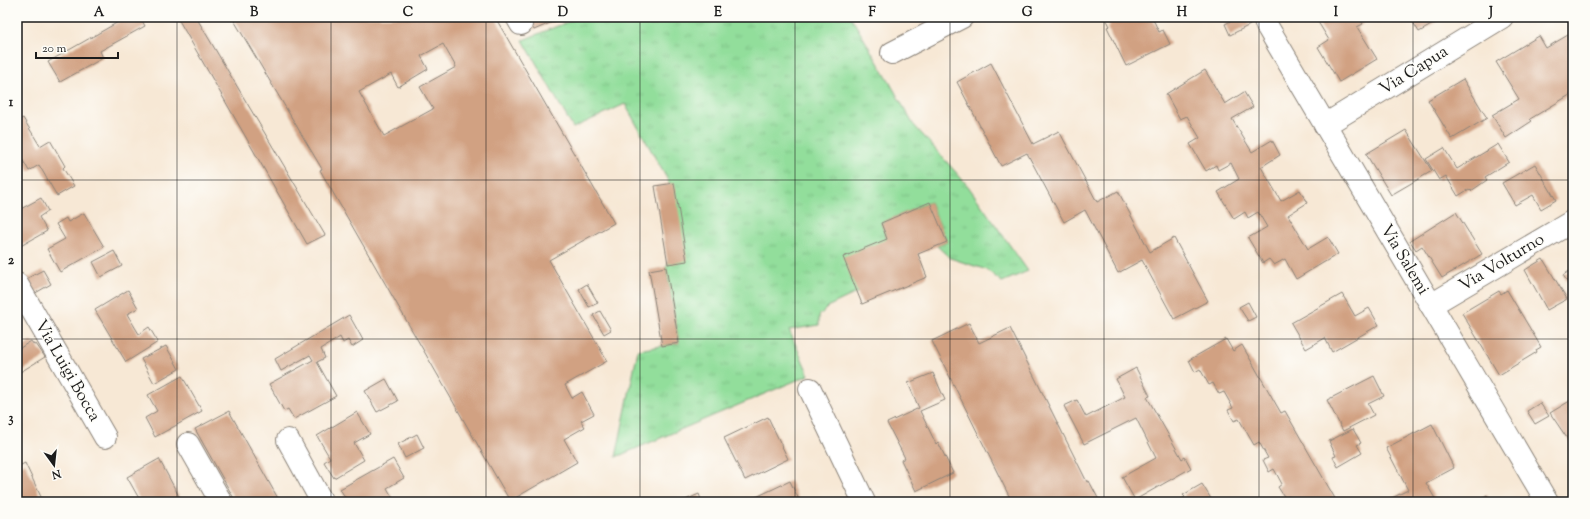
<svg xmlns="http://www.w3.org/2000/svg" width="1590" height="519" viewBox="0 0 1590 519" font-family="'Sorts Mill Goudy',serif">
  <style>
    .grass { fill: url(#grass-tufts); stroke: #577d5c }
    .building { fill: #d1a182; fill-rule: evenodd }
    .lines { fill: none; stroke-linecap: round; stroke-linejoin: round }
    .minor-casing { stroke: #8a8278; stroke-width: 24 }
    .minor { stroke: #fff; stroke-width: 22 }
    .grid { fill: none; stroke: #1c1c1c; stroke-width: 1; stroke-opacity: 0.55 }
    .labels { text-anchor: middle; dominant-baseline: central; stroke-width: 3; stroke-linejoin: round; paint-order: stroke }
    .street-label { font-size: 17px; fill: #1c1c1c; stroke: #fdfcf7 }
    .neatline { fill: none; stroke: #1c1c1c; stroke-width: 1.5 }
    .grid-label { font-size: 13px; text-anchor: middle; font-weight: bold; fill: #1c1c1c }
  </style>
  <defs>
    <pattern id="grass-tufts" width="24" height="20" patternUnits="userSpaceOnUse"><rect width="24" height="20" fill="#92de9b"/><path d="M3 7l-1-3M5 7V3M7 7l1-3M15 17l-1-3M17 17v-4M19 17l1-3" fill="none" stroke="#7dbe85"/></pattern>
  </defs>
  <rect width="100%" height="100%" fill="#fdfcf7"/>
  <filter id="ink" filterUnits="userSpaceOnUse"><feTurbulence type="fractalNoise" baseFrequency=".025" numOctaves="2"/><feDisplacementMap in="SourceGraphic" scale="8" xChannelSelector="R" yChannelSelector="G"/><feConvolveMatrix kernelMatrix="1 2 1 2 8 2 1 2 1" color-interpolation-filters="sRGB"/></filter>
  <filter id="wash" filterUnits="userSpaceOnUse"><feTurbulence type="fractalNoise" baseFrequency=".012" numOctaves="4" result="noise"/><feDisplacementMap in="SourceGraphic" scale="16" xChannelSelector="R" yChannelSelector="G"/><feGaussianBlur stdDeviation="0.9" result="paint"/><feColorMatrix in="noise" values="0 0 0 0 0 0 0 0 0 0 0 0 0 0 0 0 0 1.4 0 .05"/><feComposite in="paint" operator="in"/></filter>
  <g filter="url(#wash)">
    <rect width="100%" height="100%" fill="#f7e8d5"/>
    <!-- grass -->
    <polygon class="grass" points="580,17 851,17 890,83 913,124 968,186 1028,271 1002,282 987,270 950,258 937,246 947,242 930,202 881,223 887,239 858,292 829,306 819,316 819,325 789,330 809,375 616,457 638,350 679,343 666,267 668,264 670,184 625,104 573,128 523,40"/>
    <g id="blocks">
      <!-- building -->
      <g class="building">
        <polygon points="127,17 140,17 145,26 100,51 103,58 60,82 48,62"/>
        <polygon points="177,17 196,17 325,235 307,244"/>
        <path d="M 232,17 L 495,17 L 614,223 L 549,260 L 607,361 L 565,385 L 572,398 L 582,392 L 594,414 L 581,421 L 585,427 L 564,439 L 577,462 L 510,501 L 320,170 L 322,169 ZM 443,44 L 456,67 L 420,87 L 433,109 L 384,136 L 359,92 L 391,74 L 398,87 L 428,69 L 421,56 Z"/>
        <polygon points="527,17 564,17 534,30"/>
        <polygon points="1105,17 1152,17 1159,32 1163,30 1170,44 1126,66 1107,27 1110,26"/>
        <polygon points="1232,17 1247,17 1250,25 1230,35 1225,24 1233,20"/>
        <polygon points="1315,17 1359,17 1363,24 1357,27 1377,59 1339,82 1318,47 1329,40"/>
        <polygon points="1410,17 1439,17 1440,20 1419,32"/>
        <polygon points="1573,32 1573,90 1571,90 1573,93 1530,119 1532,121 1506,138 1492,115 1519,99 1496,62 1539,36 1546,48"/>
        <polygon points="991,63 1033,144 1059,131 1097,202 1118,191 1150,252 1174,238 1208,301 1174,319 1142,260 1118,273 1085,210 1064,222 1027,153 1001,166 957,82"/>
        <polygon points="1205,70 1225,104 1244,92 1253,107 1232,119 1252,152 1272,140 1280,155 1261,167 1281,201 1300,190 1307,203 1288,215 1308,249 1328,237 1338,254 1296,279 1285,259 1274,265 1269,259 1263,263 1248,238 1267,227 1258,212 1248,218 1245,212 1234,219 1218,192 1239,179 1231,163 1218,170 1216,165 1206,171 1190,144 1200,138 1187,116 1180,119 1166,94"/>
        <polygon points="1463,79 1487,118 1452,139 1428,100"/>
        <polygon points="23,118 40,146 50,140 65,166 63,168 74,186 57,196 39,165 29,171 17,150 17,121"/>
        <polygon points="1406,130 1432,171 1391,195 1366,154"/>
        <polygon points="1498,144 1509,162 1485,177 1487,180 1471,191 1469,189 1458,196 1446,176 1439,180 1426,159 1444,148 1457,169"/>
        <polygon points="1535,164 1556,200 1541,209 1533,195 1515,205 1502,183"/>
        <polygon points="674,183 687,261 668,264 655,186"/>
        <polygon points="41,198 48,211 39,217 47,231 17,248 17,211"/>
        <polygon points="930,202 947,242 918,254 927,277 862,304 843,257 887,239 881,223"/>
        <polygon points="1456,212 1482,254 1442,278 1422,246 1416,250 1410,241"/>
        <polygon points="84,213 104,247 60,272 47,249 65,239 56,224 66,218 68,222"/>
        <polygon points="114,251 122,266 101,277 93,262"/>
        <polygon points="1543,259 1567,299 1547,310 1525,270"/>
        <polygon points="666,267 679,343 662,346 649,270"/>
        <polygon points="1573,269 1573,291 1563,275"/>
        <polygon points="43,270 51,284 32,295 24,280"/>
        <polygon points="587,284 598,303 589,307 579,289"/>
        <polygon points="128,290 138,308 127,314 139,334 149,327 158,342 126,362 95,310"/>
        <polygon points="1507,290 1541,347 1536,350 1537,352 1499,375 1462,313 1499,291 1501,294"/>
        <polygon points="1342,294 1355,316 1369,308 1379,325 1332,352 1325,338 1306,349 1291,323"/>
        <polygon points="1248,302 1256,317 1248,321 1239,307"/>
        <polygon points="600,311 611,330 604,334 593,315"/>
        <polygon points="349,315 363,340 352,347 348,340 343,343 340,337 321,349 325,358 317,362 336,396 294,419 288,409 284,411 269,384 313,360 310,355 281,371 275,359"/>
        <polygon points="969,323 979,343 1010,328 1087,482 1089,481 1100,502 1012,502 932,341"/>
        <polygon points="1226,339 1233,351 1242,345 1281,413 1285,411 1337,502 1292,502 1289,496 1285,498 1278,487 1282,484 1274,469 1269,472 1263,460 1268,458 1259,442 1254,445 1239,419 1234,421 1228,410 1233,408 1224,392 1219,394 1213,383 1209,385 1200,369 1195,372 1189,360"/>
        <polygon points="31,341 34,345 36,344 45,357 17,374 17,350"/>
        <polygon points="166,346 179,369 154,383 141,359"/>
        <polygon points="1136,368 1150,396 1147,397 1182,459 1185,457 1191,468 1135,500 1122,477 1156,458 1136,418 1084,444 1064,406 1077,400 1086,417 1125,397 1116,379"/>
        <polygon points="933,373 945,400 920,411 936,444 938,442 953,473 916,491 901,460 905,458 887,423 919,408 908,383"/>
        <polygon points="182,376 202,411 155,437 145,418 157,411 148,395"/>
        <polygon points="1374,376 1384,396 1368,404 1374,415 1343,431 1327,400"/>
        <polygon points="386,379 398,401 377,412 365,391"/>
        <polygon points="1573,399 1573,447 1550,413"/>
        <polygon points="1540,403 1549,416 1535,424 1527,411"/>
        <polygon points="229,411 280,502 236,502 195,429"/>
        <polygon points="357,412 370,434 354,443 364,460 334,478 324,462 330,458 317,436"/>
        <polygon points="768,417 788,459 745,480 724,438"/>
        <polygon points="1432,424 1454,468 1426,483 1437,502 1387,502 1386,501 1408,490 1386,448"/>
        <polygon points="1353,429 1361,443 1357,445 1362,453 1338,467 1333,457 1336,456 1329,441"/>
        <polygon points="417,434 424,448 405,458 398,444"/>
        <polygon points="159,459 182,502 141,502 127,477"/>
        <polygon points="393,459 404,478 387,488 395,502 354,502 353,501 348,502 340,489"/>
        <polygon points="25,463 42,499 36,502 17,502 17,467"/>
        <polygon points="790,481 800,502 751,502 750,500"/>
        <polygon points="1202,484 1213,502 1177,502 1185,497 1183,495"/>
        <polygon points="699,494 702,502 681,502"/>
        <polygon points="1487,495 1491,502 1475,502"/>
      </g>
    </g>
  </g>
  <g filter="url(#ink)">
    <use href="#blocks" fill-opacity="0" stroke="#8a8278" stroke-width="1"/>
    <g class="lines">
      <defs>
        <g id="minor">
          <polyline points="517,17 521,24"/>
          <polyline points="1264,17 1267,26 1547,502"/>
          <polyline points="892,53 962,17"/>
          <polyline points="1325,125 1502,17"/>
          <polyline points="17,284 105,437"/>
          <polyline points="1431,305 1573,221"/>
          <polyline points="810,389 864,502"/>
          <polyline points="288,440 322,502"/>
          <polyline points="188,444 221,502"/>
        </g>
      </defs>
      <!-- minor casing -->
      <use href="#minor" class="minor-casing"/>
      <!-- minor -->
      <use href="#minor" class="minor"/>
    </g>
  </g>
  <!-- grid -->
  <path class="grid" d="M 177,17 L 177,502M 331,17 L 331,502M 486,17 L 486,502M 640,17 L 640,502M 795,17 L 795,502M 950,17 L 950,502M 1104,17 L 1104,502M 1259,17 L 1259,502M 1413,17 L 1413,502M 17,180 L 1573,180M 17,339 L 1573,339"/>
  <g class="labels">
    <!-- street labels -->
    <g class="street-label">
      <text transform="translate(1414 71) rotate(-32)">Via Capua</text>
      <text transform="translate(1404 260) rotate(59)">Via Salemi</text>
      <text transform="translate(1502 263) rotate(-31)">Via Volturno</text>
      <text transform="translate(67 371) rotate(60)">Via Luigi Bocca</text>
    </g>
  </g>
  <!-- margin -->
  <rect width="1590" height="519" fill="none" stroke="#fdfcf7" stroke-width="44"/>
  <!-- north arrow -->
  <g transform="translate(54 465) rotate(165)" stroke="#fdfcf7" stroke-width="3" paint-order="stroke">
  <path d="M0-3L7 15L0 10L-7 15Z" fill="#1c1c1c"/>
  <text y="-6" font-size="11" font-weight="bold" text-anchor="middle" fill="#1c1c1c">N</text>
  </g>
  <!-- scale -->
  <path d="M36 52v6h82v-6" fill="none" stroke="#1c1c1c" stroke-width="2"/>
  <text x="42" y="52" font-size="12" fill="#1c1c1c" stroke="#fdfcf7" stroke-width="3" paint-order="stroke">20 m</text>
  <rect x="22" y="22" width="1546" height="475" class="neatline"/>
  <g class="grid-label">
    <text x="99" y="16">A</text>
    <text x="254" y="16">B</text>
    <text x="408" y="16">C</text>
    <text x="563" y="16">D</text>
    <text x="718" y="16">E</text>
    <text x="872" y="16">F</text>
    <text x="1027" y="16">G</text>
    <text x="1182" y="16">H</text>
    <text x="1336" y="16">I</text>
    <text x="1491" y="16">J</text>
    <text x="11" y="106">1</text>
    <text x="11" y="264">2</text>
    <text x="11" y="422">3</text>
  </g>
</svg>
